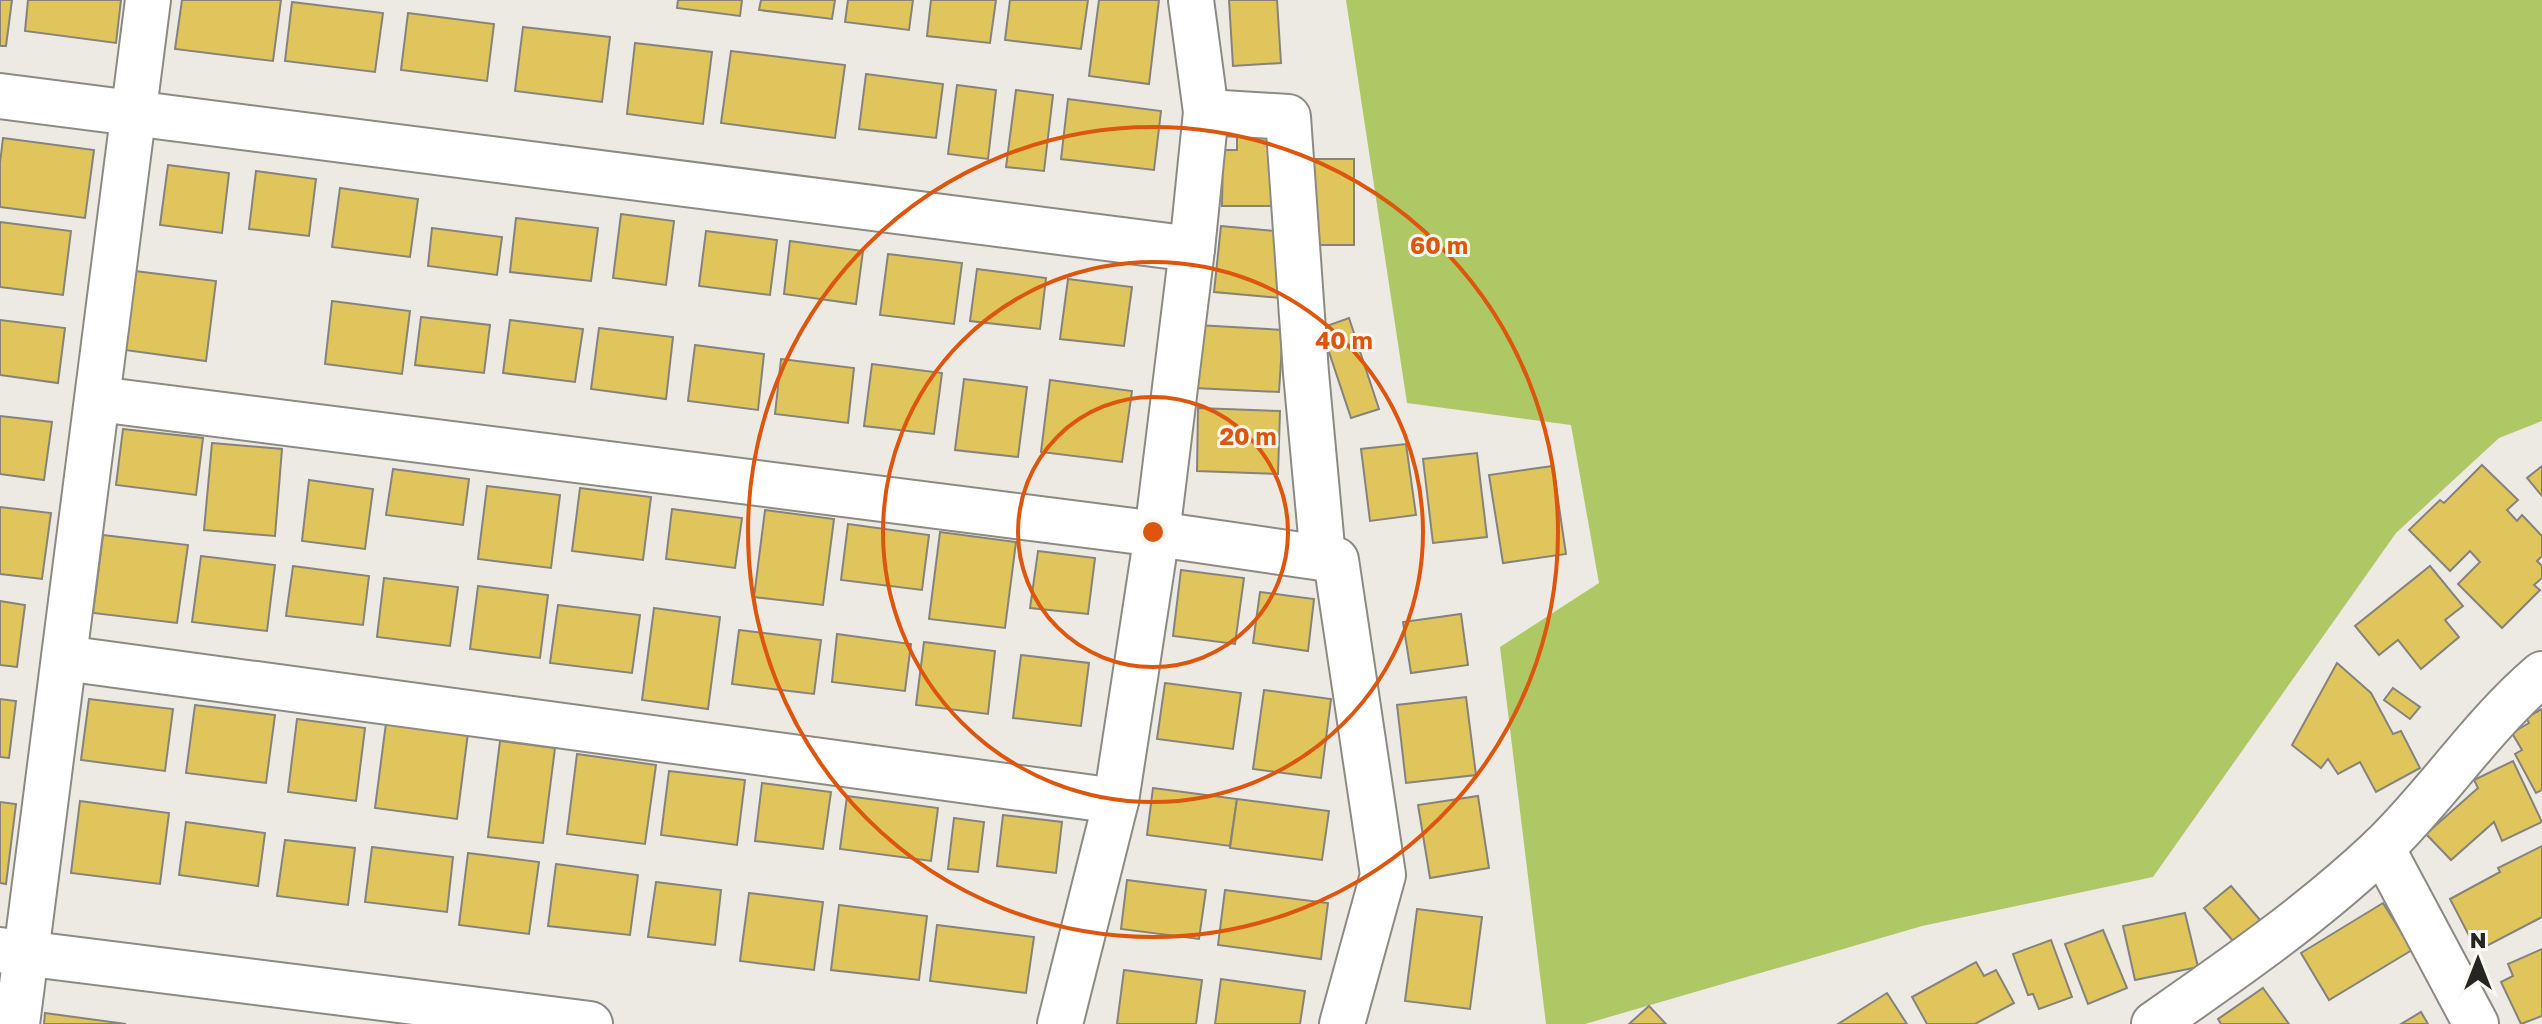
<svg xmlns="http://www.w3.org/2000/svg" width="2542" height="1024" viewBox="0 0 2542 1024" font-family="'Golos Text',sans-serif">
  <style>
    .forest { fill: #aec866 }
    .building { fill: #dfc55c; stroke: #85837c; stroke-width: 2 }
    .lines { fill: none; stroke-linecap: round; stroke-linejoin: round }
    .street-casing { stroke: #8c8b83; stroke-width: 48 }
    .secondary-casing { stroke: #8c8b83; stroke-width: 48 }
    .street { stroke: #fff; stroke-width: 44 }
    .secondary { stroke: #fff; stroke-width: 44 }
    .ring { fill: none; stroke: #de560d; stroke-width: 4 }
    .centre { fill: #de560d; stroke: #faf8f0; stroke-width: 4 }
    .ring-label { font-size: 24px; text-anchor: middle; font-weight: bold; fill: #de560d; stroke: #faf8f0; stroke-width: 6; stroke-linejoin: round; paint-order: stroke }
  </style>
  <rect width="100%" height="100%" fill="#eceae2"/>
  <!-- forest -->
  <polygon class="forest" points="1346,0 2542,0 2542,421 2499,438 2396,533 2153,877 1922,926 1585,1024 1546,1024 1500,647 1599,583 1571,425 1407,403"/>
  <!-- building -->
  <g class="building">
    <polygon points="0,0 12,0 6,46 0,46"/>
    <polygon points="28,0 121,0 116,43 25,31"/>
    <polygon points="182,0 281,0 273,61 175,49"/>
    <polygon points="678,0 742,0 740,16 677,8"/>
    <polygon points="761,0 835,0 832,19 759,10"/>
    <polygon points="848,0 913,0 909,30 845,22"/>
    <polygon points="931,0 996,0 990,43 927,36"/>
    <polygon points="1010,0 1088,0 1081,49 1005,40"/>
    <polygon points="1099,0 1159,0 1149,84 1089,76"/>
    <polygon points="1229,0 1277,0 1281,63 1233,66"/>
    <polygon points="292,2 383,13 375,72 285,61"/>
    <polygon points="408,13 494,24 487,81 401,70"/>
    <polygon points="523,27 610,37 602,102 515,91"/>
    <polygon points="635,43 712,52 703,124 627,114"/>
    <polygon points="731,51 845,65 835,138 721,123"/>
    <polygon points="866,74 943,84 936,138 859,129"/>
    <polygon points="957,85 996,90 988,159 948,154"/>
    <polygon points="1016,90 1053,95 1044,171 1006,167"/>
    <polygon points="1068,99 1161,111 1154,170 1061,159"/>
    <polygon points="1237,128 1269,128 1276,206 1222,206 1223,150 1237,150"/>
    <polygon points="3,138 94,150 85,218 0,207 0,163"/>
    <rect x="1313" y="159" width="41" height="86"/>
    <polygon points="168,165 229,173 222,233 160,225"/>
    <polygon points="256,171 316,179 309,236 249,229"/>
    <polygon points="340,188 418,199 410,257 332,247"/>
    <polygon points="621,214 674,221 666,285 613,278"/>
    <polygon points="516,218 598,228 591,281 510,272"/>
    <polygon points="0,222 71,231 63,295 0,287"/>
    <polygon points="1221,226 1287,232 1280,298 1214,292"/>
    <polygon points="432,228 502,237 497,275 428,266"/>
    <polygon points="706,231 777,240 770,295 699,286"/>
    <polygon points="790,241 863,251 856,304 784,294"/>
    <polygon points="888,254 962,263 954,324 880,315"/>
    <polygon points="977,269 1046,278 1040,329 970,321"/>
    <polygon points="135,271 216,281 206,361 125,350"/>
    <polygon points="1068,279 1132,287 1124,346 1060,339"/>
    <polygon points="332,301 410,311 402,374 325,364"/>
    <polygon points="421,317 490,325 484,373 415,365"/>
    <polygon points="1349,318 1379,409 1351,418 1321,328"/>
    <polygon points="0,320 65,328 58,383 0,375"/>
    <polygon points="510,320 583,329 575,382 503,373"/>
    <polygon points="1197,325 1283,330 1279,392 1194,388"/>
    <polygon points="599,328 673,337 666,399 591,389"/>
    <polygon points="695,345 764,354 758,410 688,401"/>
    <polygon points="781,359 854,368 848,423 775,414"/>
    <polygon points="872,364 942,373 934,434 864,426"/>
    <polygon points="964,379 1027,387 1018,457 955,450"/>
    <polygon points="1050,380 1132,391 1122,462 1041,452"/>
    <polygon points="1198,408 1280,411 1278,474 1197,471"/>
    <polygon points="0,416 52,422 44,480 0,474"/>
    <polygon points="123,429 203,438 196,495 116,485"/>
    <polygon points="212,443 282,449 275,536 204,530"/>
    <polygon points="1406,444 1416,515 1370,521 1361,449"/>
    <polygon points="1477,453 1487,537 1433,543 1423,459"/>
    <polygon points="2482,465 2518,500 2507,510 2517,521 2522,515 2542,536 2542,556 2537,561 2542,566 2542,578 2534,585 2540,590 2502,628 2458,584 2480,562 2470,551 2450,571 2409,530 2440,500 2444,503"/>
    <polygon points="1553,466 1566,554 1503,563 1489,475"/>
    <polygon points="2542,466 2542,496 2527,478"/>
    <polygon points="393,469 469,479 463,525 386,515"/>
    <polygon points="309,480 373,489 365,549 302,541"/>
    <polygon points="487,486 560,495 551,568 478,559"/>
    <polygon points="580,488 651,497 643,560 572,551"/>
    <polygon points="0,507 51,513 42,579 0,574"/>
    <polygon points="672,509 742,518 735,568 666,559"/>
    <polygon points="765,510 834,519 823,605 754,597"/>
    <polygon points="848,524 929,535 922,590 841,580"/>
    <polygon points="940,532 1016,542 1005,628 929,619"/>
    <polygon points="103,535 188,545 177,623 93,613"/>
    <polygon points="1038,551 1095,558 1088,614 1030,608"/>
    <polygon points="201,556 275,565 267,631 192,622"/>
    <polygon points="293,566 369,576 363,625 286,616"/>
    <polygon points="2430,566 2463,606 2445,620 2459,637 2421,669 2398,640 2379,655 2355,626"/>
    <polygon points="1181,570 1244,578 1235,644 1173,636"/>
    <polygon points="384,578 458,587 450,646 377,637"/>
    <polygon points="478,586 548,595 540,658 470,649"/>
    <polygon points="1260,592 1314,599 1308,651 1253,643"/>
    <polygon points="0,601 25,605 17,667 0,665"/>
    <polygon points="558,605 640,615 632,673 550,663"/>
    <polygon points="654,608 720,617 708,709 642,700"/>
    <polygon points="1461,614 1468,665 1411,673 1403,622"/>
    <polygon points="739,630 821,640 814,694 732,684"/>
    <polygon points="837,634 911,644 905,691 832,682"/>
    <polygon points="924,642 995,651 988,714 916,705"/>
    <polygon points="1021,655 1089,663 1081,726 1013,718"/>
    <polygon points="2337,663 2371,693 2393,734 2401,731 2420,768 2376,792 2360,762 2338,774 2328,759 2321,768 2292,745"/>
    <polygon points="1165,683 1241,693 1233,749 1157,739"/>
    <polygon points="2393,688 2420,707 2410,719 2384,700"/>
    <polygon points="1264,690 1331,699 1321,778 1253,769"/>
    <polygon points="1466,697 1476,775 1406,783 1397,705"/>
    <polygon points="0,699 16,701 9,758 0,757"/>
    <polygon points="89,699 173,709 165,771 81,760"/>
    <polygon points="195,705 275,715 266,783 186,773"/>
    <polygon points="2542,709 2542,790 2536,793 2515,754 2522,750 2512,733 2529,723 2526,718"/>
    <polygon points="297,719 365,728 356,801 288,792"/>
    <polygon points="386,723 468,733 457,819 375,808"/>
    <polygon points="500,741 555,748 543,843 488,837"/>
    <polygon points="577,754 656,765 645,844 567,834"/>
    <polygon points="2513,761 2542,822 2502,841 2494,822 2451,860 2426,834 2478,788 2474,780"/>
    <polygon points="669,771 745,780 737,845 661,835"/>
    <polygon points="762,783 831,792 823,849 755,841"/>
    <polygon points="1153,788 1237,799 1230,846 1147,835"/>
    <polygon points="847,796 938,808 931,861 840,849"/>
    <polygon points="1478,796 1489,868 1430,878 1418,805"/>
    <polygon points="1237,799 1329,811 1322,860 1230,848"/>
    <polygon points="80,801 169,813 160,884 71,873"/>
    <polygon points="0,802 16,804 6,884 0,883"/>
    <polygon points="1003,815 1062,822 1056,873 997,866"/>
    <polygon points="954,818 984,822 978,872 948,869"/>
    <polygon points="186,822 265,833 258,886 179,875"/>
    <polygon points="285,840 355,848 348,905 277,896"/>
    <polygon points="2542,846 2542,917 2477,951 2450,899 2500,872 2498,868"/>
    <polygon points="372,847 453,857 447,912 365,902"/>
    <polygon points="468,853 539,862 529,934 459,925"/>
    <polygon points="556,864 638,875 630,935 548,926"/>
    <polygon points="1127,880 1206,890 1199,939 1121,929"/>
    <polygon points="656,882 721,890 715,945 648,937"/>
    <polygon points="2231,886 2260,920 2234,942 2204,908"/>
    <polygon points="1225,890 1328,903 1321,959 1218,945"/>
    <polygon points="749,893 823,902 814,970 740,961"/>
    <polygon points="2383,903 2412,950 2329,1000 2301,953"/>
    <polygon points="839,905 927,916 919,980 831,970"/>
    <polygon points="1417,909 1482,917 1470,1009 1405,1001"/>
    <polygon points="2185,913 2198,967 2135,980 2123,926"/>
    <polygon points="937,925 1034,937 1026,993 930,981"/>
    <polygon points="2103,930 2127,988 2088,1004 2065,944"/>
    <polygon points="2051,940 2072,997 2039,1009 2033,994 2028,995 2013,954"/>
    <polygon points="2542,949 2542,1016 2521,1024 2501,982 2513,976 2508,964"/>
    <polygon points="1976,962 1984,976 1996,970 2014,1003 1975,1024 1927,1024 1912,997"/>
    <polygon points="1124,970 1202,980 1196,1024 1117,1024"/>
    <polygon points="1221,979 1305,991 1300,1024 1215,1024"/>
    <polygon points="2263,988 2289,1024 2221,1024 2218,1019"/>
    <polygon points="1887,993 1907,1024 1838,1024"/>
    <polygon points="1649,1006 1666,1024 1629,1024"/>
    <polygon points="2421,1012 2428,1024 2401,1024"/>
    <polygon points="45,1013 126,1024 44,1024"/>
  </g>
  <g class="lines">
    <defs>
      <g id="street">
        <polyline points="0,96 1192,249"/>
        <polyline points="1206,112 1288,117 1306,373 1323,558"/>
        <polyline points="98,399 1157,534 1336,560 1383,875 1342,1024"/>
        <polyline points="64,658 1116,801"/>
        <polyline points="2382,848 2476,1024"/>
        <polyline points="17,1024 148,0"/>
        <polyline points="1060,1024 1116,801 1157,534 1192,249 1206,112 1191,0"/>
        <path d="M 2154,1024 C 2233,969 2311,915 2381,849 C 2438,794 2481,726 2542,674"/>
      </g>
      <polyline id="secondary" points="0,950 590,1024"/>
    </defs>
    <!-- street casing -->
    <use href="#street" class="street-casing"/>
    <!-- secondary casing -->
    <use href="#secondary" class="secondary-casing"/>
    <!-- street -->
    <use href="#street" class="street"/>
    <!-- secondary -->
    <use href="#secondary" class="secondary"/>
  </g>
  <!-- distance rings -->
  <g class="ring">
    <circle cx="1153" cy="532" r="135"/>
    <circle cx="1153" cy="532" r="270"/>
    <circle cx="1153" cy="532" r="405"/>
  </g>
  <circle cx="1153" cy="532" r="12" class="centre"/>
  <g class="ring-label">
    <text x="1439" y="254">60 m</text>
    <text x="1344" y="349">40 m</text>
    <text x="1248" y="445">20 m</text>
  </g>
  <!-- north arrow -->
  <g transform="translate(2478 960)" stroke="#faf8f0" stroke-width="6" paint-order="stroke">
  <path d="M0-6L14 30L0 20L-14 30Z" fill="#252522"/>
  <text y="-12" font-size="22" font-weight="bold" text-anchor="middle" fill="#252522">N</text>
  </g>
</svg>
